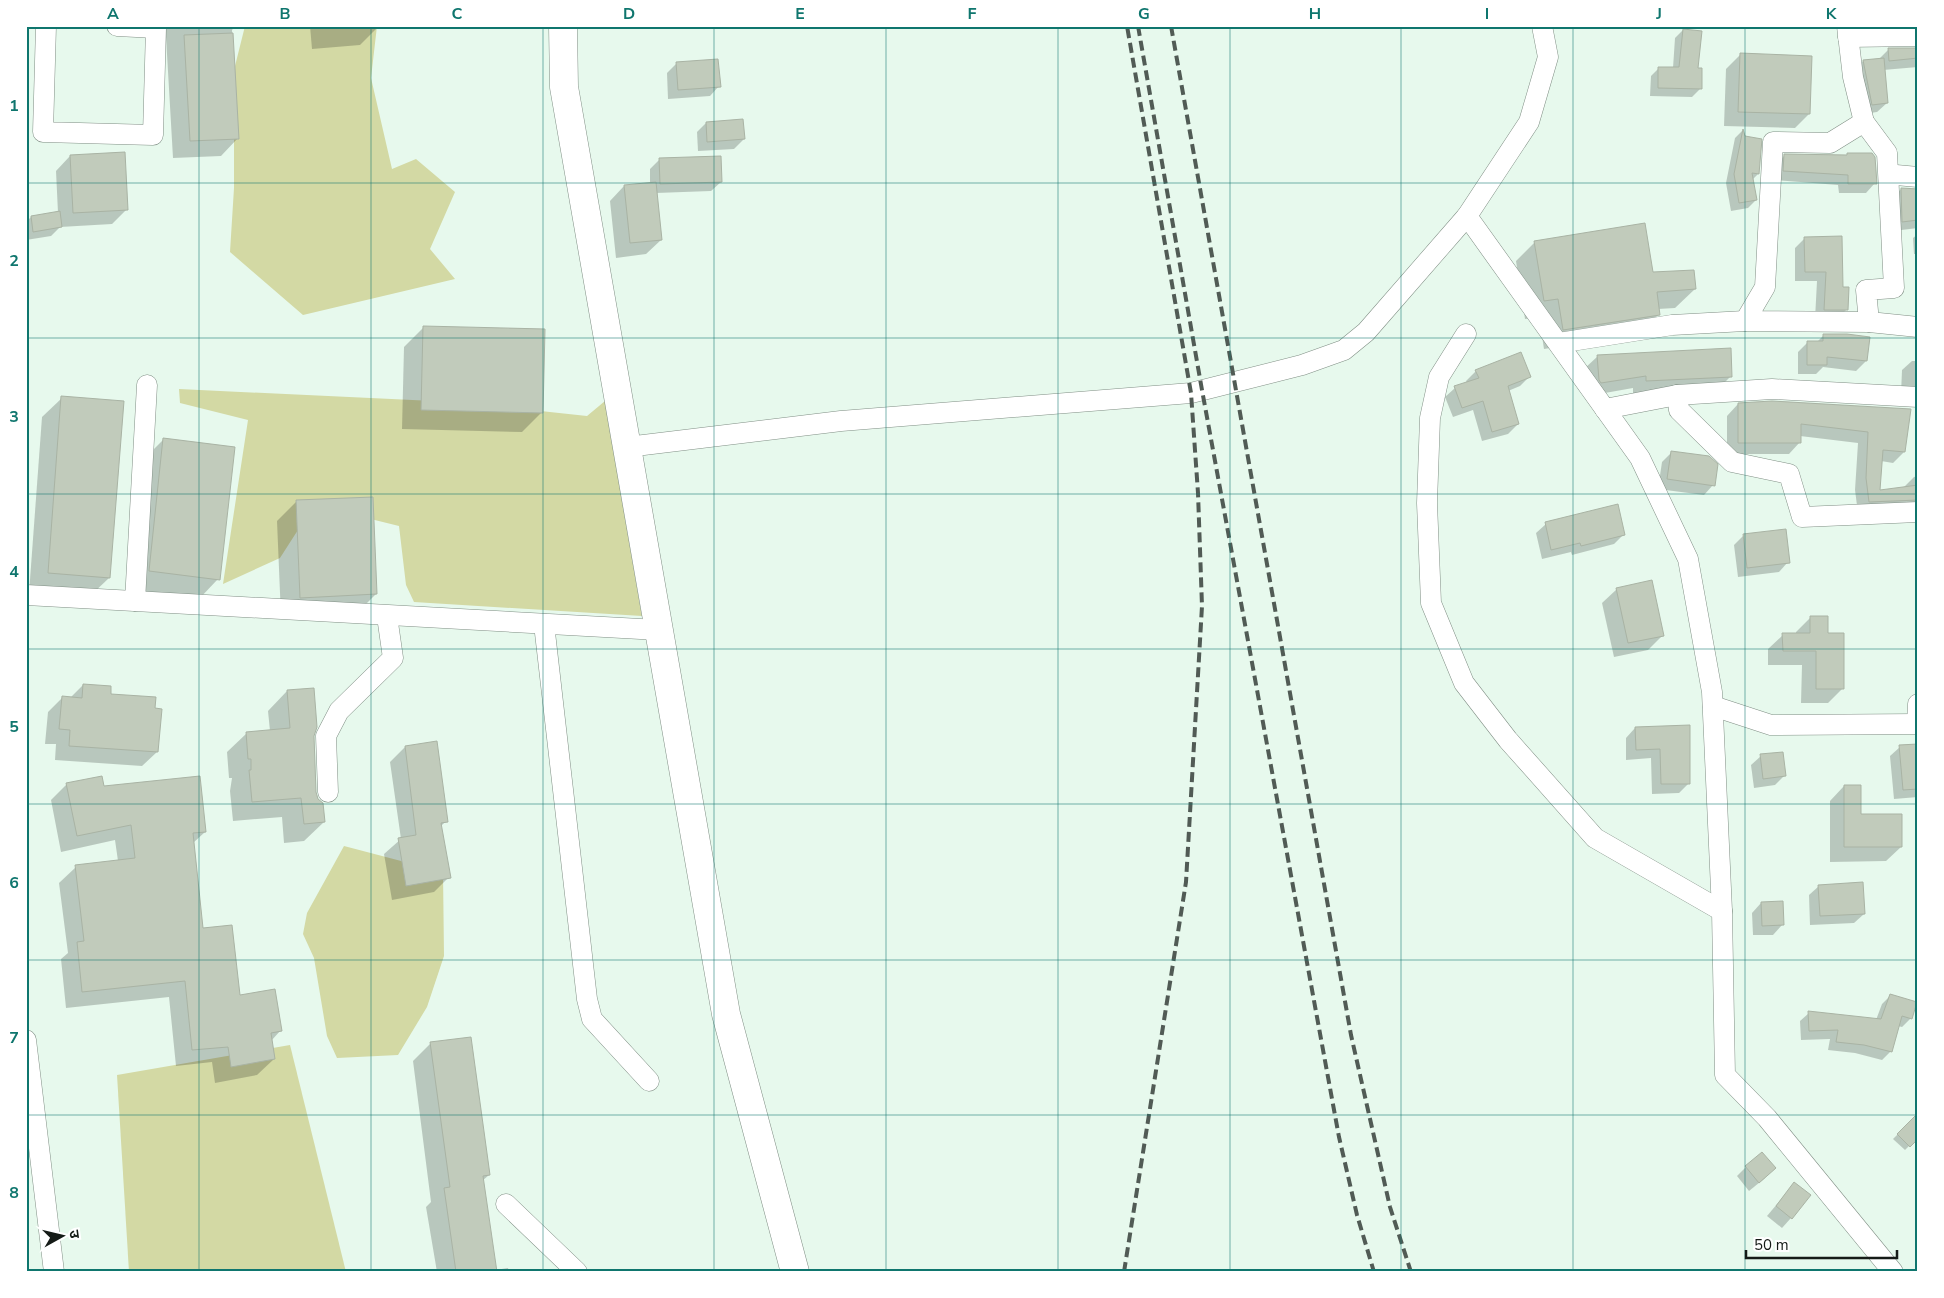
<svg xmlns="http://www.w3.org/2000/svg" width="1944" height="1298" viewBox="0 0 1944 1298" font-family="'Nunito Sans','Noto Sans Devanagari',sans-serif">
  <style>
    .green { fill: #d3d9a4 }
    .shadow { fill: #0003 }
    .building { fill: #c1cbbb; stroke: #a9b3a4 }
    .lines { fill: none; stroke-linecap: round; stroke-linejoin: round }
    .minor-casing { stroke: #808f85; stroke-width: 21 }
    .primary-casing { stroke: #808f85; stroke-width: 29 }
    .minor { stroke: #fff; stroke-width: 20 }
    .primary { stroke: #fff; stroke-width: 28 }
    .rail { stroke: #515b55; stroke-width: 4; stroke-dasharray: 10 5; stroke-linecap: butt }
    .grid { fill: none; stroke: #0f766e; stroke-width: 1; stroke-opacity: 0.55 }
    .neatline { fill: none; stroke: #0f766e; stroke-width: 2 }
    .grid-label { font-size: 16px; text-anchor: middle; font-weight: bold; fill: #0f766e }
  </style>
  <rect width="100%" height="100%" fill="#e7f9ed"/>
  <!-- green -->
  <g class="green">
    <polygon points="245,26 377,26 371,78 392,169 416,159 455,192 430,249 455,279 303,315 230,252 234,188 234,70"/>
    <polygon points="179,389 455,402 587,416 605,401 642,616 414,602 406,585 399,526 314,505 280,558 223,584 248,420 180,403"/>
    <polygon points="344,846 443,872 444,956 427,1007 398,1055 337,1058 327,1036 314,958 303,934 307,913"/>
    <polygon points="290,1045 346,1272 129,1272 117,1075"/>
  </g>
  <!-- shadow -->
  <g class="shadow">
    <polygon points="128,26 235,26 232,30 238,138 221,156 173,158 166,37 147,38"/>
    <polygon points="310,26 379,26 360,45 312,49"/>
    <polygon points="1683,30 1697,69 1700,89 1692,97 1650,96 1651,76 1659,68 1673,68 1675,38"/>
    <polygon points="1918,49 1918,67 1883,70 1887,103 1877,112 1863,114 1854,70 1863,61 1879,59 1888,50"/>
    <polygon points="1740,55 1809,114 1795,128 1724,126 1726,69"/>
    <polygon points="676,64 719,86 710,96 668,99 667,73"/>
    <polygon points="706,123 744,139 734,149 698,151 697,132"/>
    <polygon points="1742,131 1758,174 1752,180 1756,200 1748,208 1731,211 1726,183 1735,138"/>
    <polygon points="1785,155 1875,183 1866,193 1839,193 1838,185 1774,180 1775,165"/>
    <polygon points="70,156 127,209 112,224 60,227 51,236 26,240 26,222 31,217 58,213 56,171"/>
    <polygon points="660,159 721,182 711,191 656,193 661,240 646,254 616,258 610,201 624,186 650,184 650,169"/>
    <polygon points="1901,189 1918,190 1918,228 1893,231 1892,199"/>
    <polygon points="1918,234 1918,254 1914,254 1913,238"/>
    <polygon points="1805,238 1841,288 1847,309 1837,319 1815,319 1817,281 1795,281 1795,248"/>
    <polygon points="1535,242 1652,273 1695,289 1675,308 1658,309 1659,314 1640,334 1544,349 1539,317 1525,319 1516,261"/>
    <polygon points="424,327 542,412 522,432 402,429 404,347"/>
    <polygon points="1824,335 1868,338 1866,361 1856,371 1823,367 1816,374 1798,374 1798,352 1807,343 1816,343"/>
    <polygon points="1598,356 1731,376 1718,389 1633,394 1633,388 1588,396 1584,369"/>
    <polygon points="1912,361 1918,361 1918,401 1901,394 1902,370"/>
    <polygon points="1476,371 1530,376 1520,386 1508,391 1518,424 1508,434 1482,441 1473,410 1453,417 1445,397 1455,388 1467,383 1466,381"/>
    <polygon points="62,398 109,578 89,597 29,593 42,417"/>
    <polygon points="1738,404 1909,410 1904,452 1893,463 1881,461 1879,491 1903,488 1914,477 1918,476 1918,512 1858,513 1855,490 1858,443 1800,436 1800,442 1789,454 1727,454 1727,416"/>
    <polygon points="163,440 218,579 199,599 130,590 144,459"/>
    <polygon points="1672,452 1713,485 1704,495 1658,489 1662,462"/>
    <polygon points="297,501 376,594 356,614 281,617 277,521"/>
    <polygon points="1546,524 1624,534 1614,544 1572,555 1571,552 1542,559 1536,533"/>
    <polygon points="1744,535 1788,562 1779,572 1738,577 1734,545"/>
    <polygon points="1617,589 1663,635 1648,650 1614,657 1602,603"/>
    <polygon points="1811,617 1827,634 1843,688 1828,703 1801,703 1802,665 1768,665 1768,649 1783,635 1796,635 1796,632"/>
    <polygon points="83,685 109,695 157,752 142,766 55,760 56,744 45,744 48,712 62,698 70,698"/>
    <polygon points="287,691 313,736 315,793 324,822 304,841 284,843 282,817 233,821 230,791 232,778 229,778 227,752 247,733 270,731 268,711"/>
    <polygon points="1689,726 1689,783 1679,793 1652,794 1651,758 1626,760 1626,738 1635,728"/>
    <polygon points="436,743 446,821 440,827 449,877 434,892 392,900 384,854 401,839 390,762 405,747"/>
    <polygon points="1918,745 1918,797 1894,799 1890,756 1900,747"/>
    <polygon points="1761,756 1785,775 1775,785 1754,788 1751,765"/>
    <polygon points="67,784 103,788 205,832 193,843 202,930 238,996 281,1030 271,1041 274,1059 257,1075 215,1083 212,1062 176,1066 169,997 66,1008 61,959 68,953 59,883 76,867 118,861 115,840 61,852 51,800"/>
    <polygon points="1844,786 1860,815 1901,847 1886,861 1830,862 1830,801"/>
    <polygon points="1819,886 1864,914 1854,923 1810,925 1809,895"/>
    <polygon points="1761,903 1782,925 1773,935 1753,935 1752,913"/>
    <polygon points="1891,995 1911,1018 1902,1027 1898,1026 1891,1051 1882,1060 1855,1053 1828,1050 1830,1039 1801,1040 1800,1021 1809,1013 1876,1020 1882,1004"/>
    <polygon points="431,1043 489,1175 482,1181 495,1270 508,1268 509,1272 437,1272 426,1207 431,1202 413,1061"/>
    <polygon points="1911,1121 1918,1137 1905,1150 1893,1139"/>
    <polygon points="1746,1167 1765,1178 1749,1191 1737,1176"/>
    <polygon points="1794,1184 1791,1218 1782,1228 1767,1216"/>
  </g>
  <!-- building -->
  <g class="building">
    <polygon points="1683,29 1702,31 1698,68 1702,68 1702,89 1658,88 1658,67 1679,67"/>
    <polygon points="233,33 239,139 190,141 184,35"/>
    <polygon points="1888,48 1918,48 1918,58 1889,61"/>
    <polygon points="1740,53 1812,56 1810,114 1738,112"/>
    <polygon points="1884,58 1888,103 1872,105 1863,60"/>
    <polygon points="718,59 721,87 678,90 676,62"/>
    <polygon points="743,119 745,139 707,142 706,122"/>
    <polygon points="1743,129 1745,136 1762,139 1759,174 1752,173 1757,200 1739,203 1734,174"/>
    <polygon points="125,152 128,210 73,213 70,155"/>
    <polygon points="1847,153 1872,153 1875,157 1877,184 1848,184 1848,175 1783,171 1784,154 1847,155"/>
    <polygon points="721,156 722,182 660,184 659,158"/>
    <polygon points="656,182 662,240 630,243 624,185"/>
    <polygon points="1901,188 1918,189 1918,220 1902,222"/>
    <polygon points="60,211 62,227 33,232 31,216"/>
    <polygon points="1645,223 1653,272 1694,270 1696,289 1657,292 1660,315 1563,330 1558,299 1544,301 1534,241"/>
    <polygon points="1842,236 1843,287 1849,287 1848,310 1824,310 1826,272 1805,272 1804,237"/>
    <polygon points="423,326 545,329 543,413 421,410"/>
    <polygon points="1823,334 1847,334 1870,337 1867,361 1827,357 1827,365 1807,365 1807,341 1823,341"/>
    <polygon points="1731,348 1732,377 1646,381 1646,376 1601,383 1599,380 1597,355"/>
    <polygon points="1521,352 1531,377 1508,386 1519,424 1492,432 1483,401 1462,408 1454,386 1479,378 1475,370"/>
    <polygon points="61,396 124,401 110,578 48,573"/>
    <polygon points="1772,401 1911,409 1905,452 1883,450 1880,490 1918,485 1918,500 1869,502 1866,478 1868,432 1801,424 1801,443 1738,443 1738,403"/>
    <polygon points="163,438 235,447 220,580 149,571"/>
    <polygon points="1671,451 1709,456 1718,464 1715,486 1667,479"/>
    <polygon points="373,497 377,594 300,598 296,500"/>
    <polygon points="1618,504 1625,535 1581,546 1580,543 1551,550 1545,522"/>
    <polygon points="1786,529 1790,563 1747,568 1743,534"/>
    <polygon points="1652,580 1664,636 1628,643 1616,588"/>
    <polygon points="1810,616 1828,616 1828,633 1844,633 1844,689 1816,689 1816,651 1783,651 1782,633 1810,633"/>
    <polygon points="83,684 111,686 111,694 156,697 155,708 162,709 158,752 69,746 70,730 59,729 62,696 82,698"/>
    <polygon points="314,688 317,727 314,736 316,792 318,799 323,803 325,822 304,824 301,798 252,802 249,770 251,770 251,759 248,759 246,732 290,728 287,690"/>
    <polygon points="1690,725 1690,784 1661,784 1660,749 1636,750 1635,727"/>
    <polygon points="437,741 448,822 441,823 451,878 406,886 398,838 416,835 405,746"/>
    <polygon points="1918,744 1918,789 1903,790 1899,745"/>
    <polygon points="1783,752 1786,776 1763,779 1760,754"/>
    <polygon points="102,776 104,786 200,776 206,832 193,833 203,928 232,925 240,995 275,989 282,1031 271,1033 275,1059 231,1067 228,1047 192,1050 185,981 82,992 77,942 84,941 75,865 135,858 131,825 77,836 66,783"/>
    <polygon points="1844,785 1861,785 1861,814 1902,814 1902,847 1844,847"/>
    <polygon points="1863,882 1865,914 1820,916 1818,885"/>
    <polygon points="1783,901 1784,925 1762,926 1761,902"/>
    <polygon points="1890,994 1917,1002 1912,1019 1902,1016 1892,1052 1864,1045 1836,1042 1838,1030 1809,1031 1808,1011 1881,1019"/>
    <polygon points="471,1037 490,1175 483,1176 497,1272 456,1272 444,1188 450,1187 430,1042"/>
    <polygon points="1918,1113 1918,1139 1910,1147 1897,1134"/>
    <polygon points="1762,1152 1776,1168 1759,1183 1745,1166"/>
    <polygon points="1794,1182 1811,1195 1792,1219 1776,1206"/>
  </g>
  <g class="lines">
    <defs>
      <g id="minor">
        <polyline points="46,26 43,132 153,135 156,28 117,26"/>
        <polyline points="1847,26 1853,77 1864,122 1887,153 1894,288 1866,290 1869,322"/>
        <polyline points="1848,37 1918,36"/>
        <polyline points="1864,122 1830,143 1773,142 1765,287 1745,321 1869,322 1918,327"/>
        <polyline points="1896,175 1918,177"/>
        <polyline points="1467,216 1640,458 1688,559 1712,692 1722,911 1725,1075 1767,1118 1893,1272"/>
        <polyline points="1466,334 1439,377 1430,418 1427,503 1431,603 1464,683 1508,740 1595,838 1722,911"/>
        <polyline points="1559,343 1672,325 1745,321"/>
        <polyline points="1677,395 1679,410 1732,462 1789,474 1802,517 1918,512"/>
        <polyline points="1605,409 1677,395 1772,389 1918,397"/>
        <polyline points="627,447 841,421 1191,393 1302,365 1344,350 1366,332 1467,216 1529,122 1548,57 1542,26"/>
        <polyline points="26,595 659,630"/>
        <polyline points="135,601 147,385"/>
        <polyline points="544,624 587,999 592,1019 649,1081"/>
        <polyline points="1713,706 1771,725 1918,724"/>
        <polyline points="1917,724 1918,704"/>
        <polyline points="328,792 326,736 339,711 393,658 387,616"/>
        <polyline points="26,1040 54,1272"/>
        <polyline points="506,1204 577,1272"/>
      </g>
      <polyline id="primary" points="563,26 564,87 726,1014 795,1272"/>
    </defs>
    <!-- minor casing -->
    <use href="#minor" class="minor-casing"/>
    <!-- primary casing -->
    <use href="#primary" class="primary-casing"/>
    <!-- minor -->
    <use href="#minor" class="minor"/>
    <!-- primary -->
    <use href="#primary" class="primary"/>
    <!-- rail -->
    <g class="rail">
      <polyline points="1138,26 1202,390 1339,1137 1357,1215 1374,1272"/>
      <polyline points="1171,26 1351,1035 1390,1207 1411,1272"/>
      <polyline points="1124,1272 1186,882 1202,606 1198,493 1191,393 1127,26"/>
    </g>
  </g>
  <!-- grid -->
  <path class="grid" d="M 199,26 L 199,1272M 371,26 L 371,1272M 543,26 L 543,1272M 714,26 L 714,1272M 886,26 L 886,1272M 1058,26 L 1058,1272M 1230,26 L 1230,1272M 1401,26 L 1401,1272M 1573,26 L 1573,1272M 1745,26 L 1745,1272M 26,183 L 1918,183M 26,338 L 1918,338M 26,494 L 1918,494M 26,649 L 1918,649M 26,804 L 1918,804M 26,960 L 1918,960M 26,1115 L 1918,1115"/>
  <!-- border -->
  <rect width="1944" height="1298" fill="none" stroke="#ffffff" stroke-width="55"/>
  <!-- north arrow -->
  <g transform="translate(62 1236) rotate(82)" stroke="#ffffff" stroke-width="4" paint-order="stroke">
  <path d="M0-4L9 19L0 12L-9 19Z" fill="#151b17"/>
  <text y="-8" font-size="14" font-weight="bold" text-anchor="middle" fill="#151b17">उ</text>
  </g>
  <!-- scale -->
  <path d="M1746 1250v8h151v-8" fill="none" stroke="#151b17" stroke-width="2.5"/>
  <text x="1754" y="1250" font-size="15" fill="#151b17" stroke="#ffffff" stroke-width="4" paint-order="stroke">50 m</text>
  <rect x="28" y="28" width="1888" height="1242" class="neatline"/>
  <g class="grid-label">
    <text x="113" y="19">A</text>
    <text x="285" y="19">B</text>
    <text x="457" y="19">C</text>
    <text x="629" y="19">D</text>
    <text x="800" y="19">E</text>
    <text x="972" y="19">F</text>
    <text x="1144" y="19">G</text>
    <text x="1315" y="19">H</text>
    <text x="1487" y="19">I</text>
    <text x="1659" y="19">J</text>
    <text x="1831" y="19">K</text>
    <text x="14" y="111">1</text>
    <text x="14" y="266">2</text>
    <text x="14" y="422">3</text>
    <text x="14" y="577">4</text>
    <text x="14" y="732">5</text>
    <text x="14" y="888">6</text>
    <text x="14" y="1043">7</text>
    <text x="14" y="1198">8</text>
  </g>
</svg>
